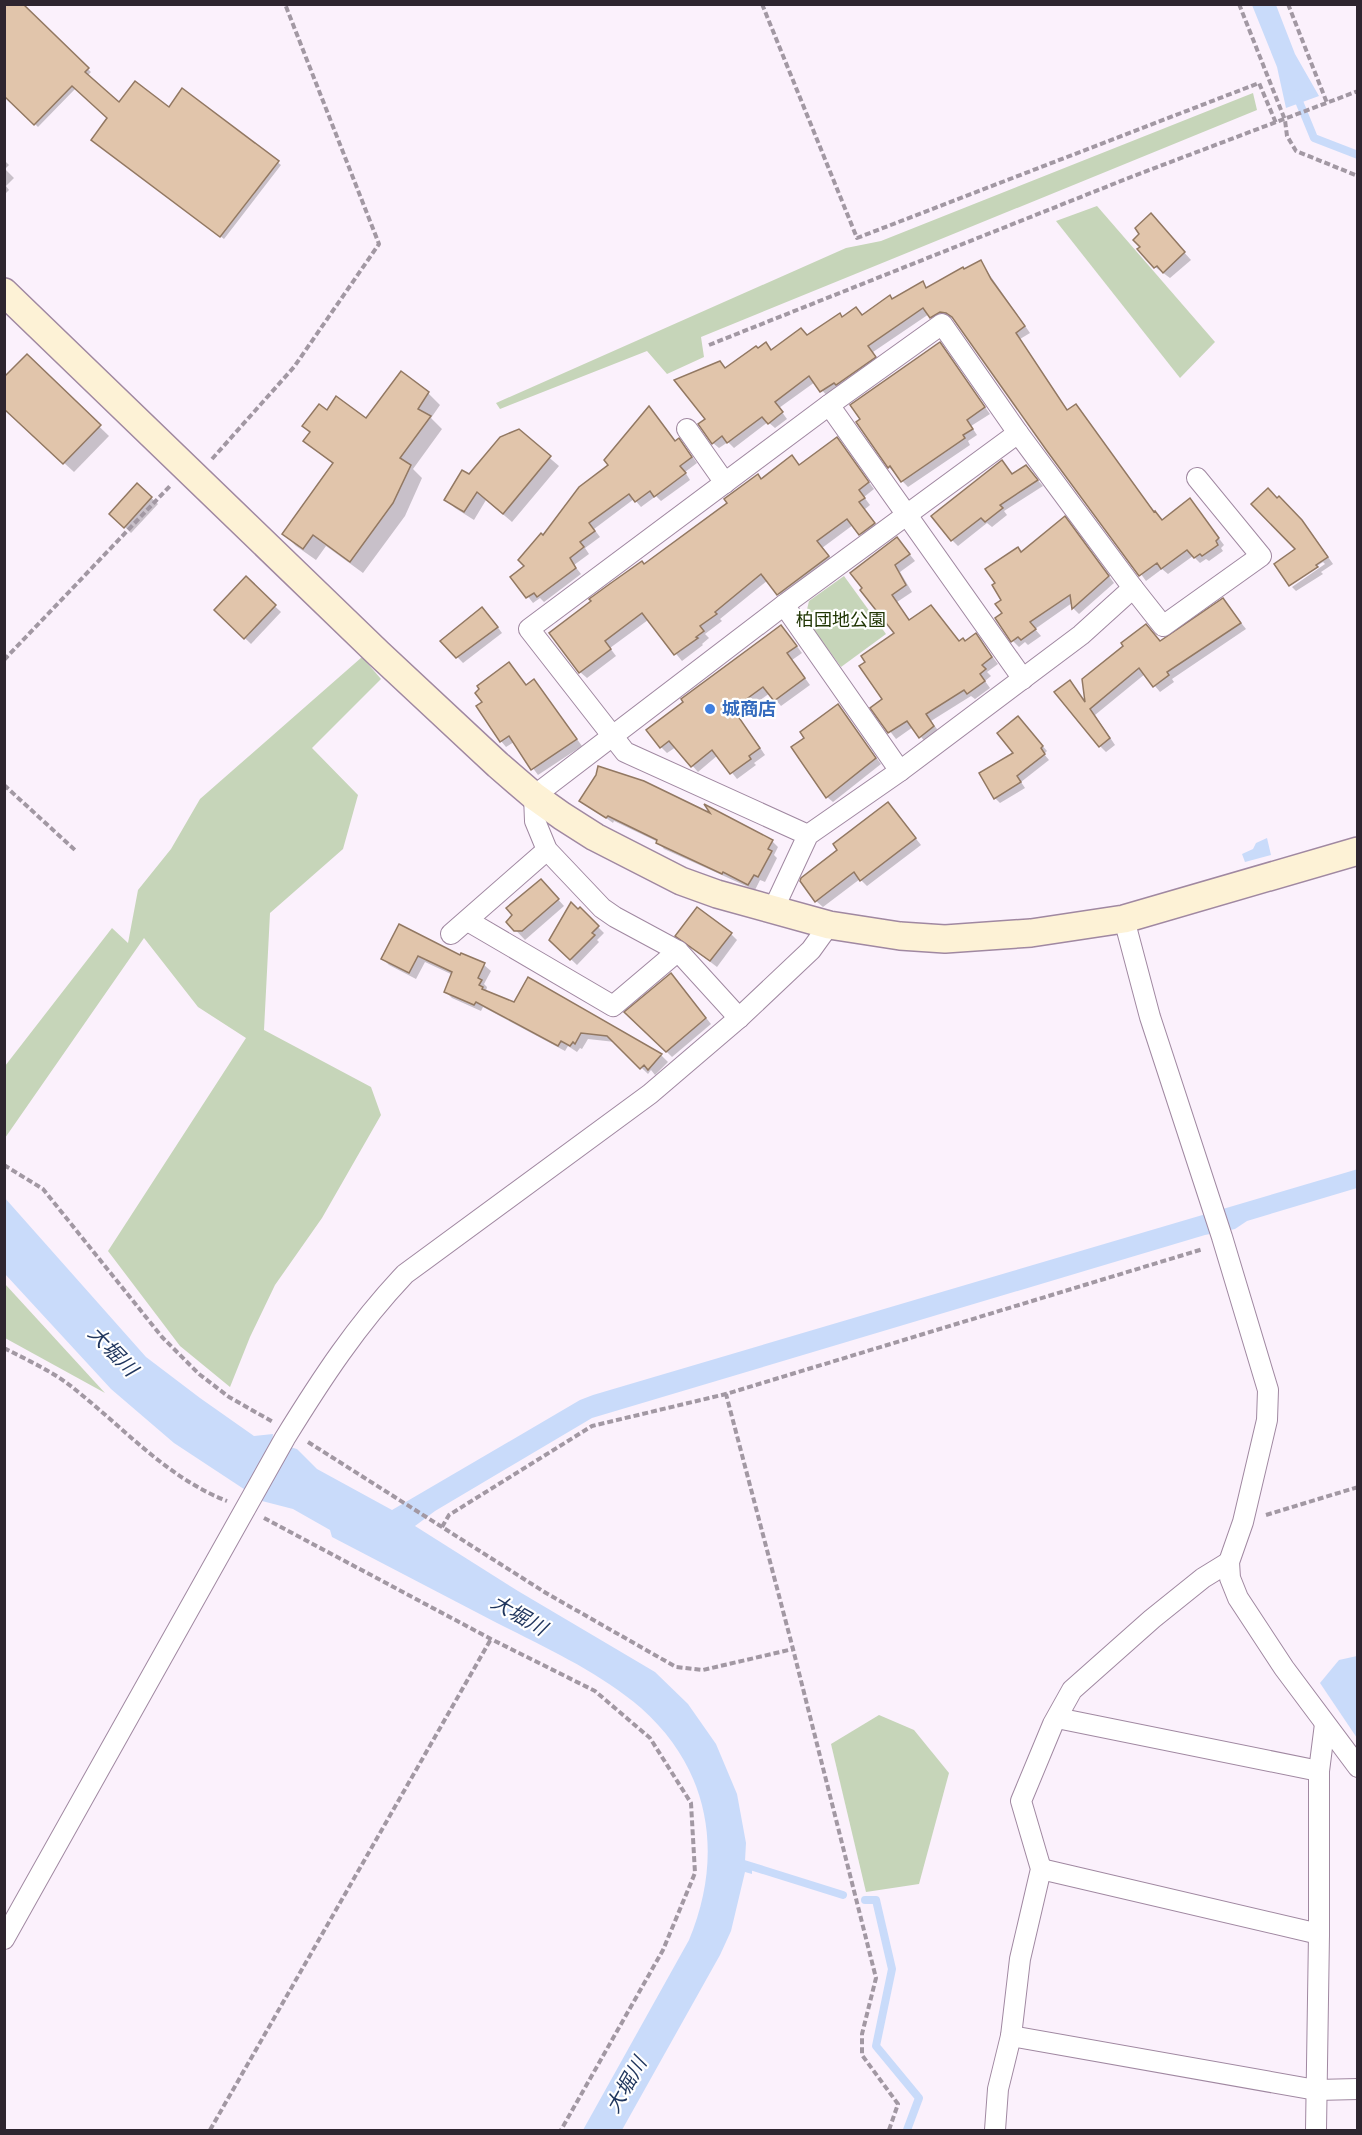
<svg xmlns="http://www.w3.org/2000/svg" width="1362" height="2135" viewBox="0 0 1362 2135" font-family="Helvetica,'Noto Sans JP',sans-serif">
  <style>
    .green { fill: #c6d5b9 }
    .water { fill: #c9dbfa }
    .shadow { fill: #0003 }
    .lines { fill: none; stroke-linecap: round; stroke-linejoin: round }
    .stream { stroke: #c9dbfa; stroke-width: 8 }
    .building { fill: #e1c5ab; stroke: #927862; stroke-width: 1.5 }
    .street-casing { stroke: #a088a1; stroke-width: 22 }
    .secondary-casing { stroke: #a088a1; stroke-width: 30 }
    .path { stroke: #a298a3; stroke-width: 4; stroke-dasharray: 6 3; stroke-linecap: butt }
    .street { stroke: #fff; stroke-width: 20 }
    .secondary { stroke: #fdf2d6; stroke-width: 27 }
    .shop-dot { fill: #3f7fe0; stroke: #fff; stroke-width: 2 }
    .labels { text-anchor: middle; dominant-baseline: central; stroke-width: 4.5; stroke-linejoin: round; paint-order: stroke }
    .park-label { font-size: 18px; fill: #203604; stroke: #fff }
    .shop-label { font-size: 18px; font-weight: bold; fill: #366cbe; stroke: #fff; text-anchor: start }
    .water-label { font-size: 20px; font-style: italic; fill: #1f355d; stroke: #fff }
  </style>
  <rect width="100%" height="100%" fill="#fbf1fc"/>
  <!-- green -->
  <g class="green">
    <polygon points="1253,93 1257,110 701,337 704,357 667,374 647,351 500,409 496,403 846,248 881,241"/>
    <polygon points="1097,206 1215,342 1180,378 1056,221"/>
    <polygon points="844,576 886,634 841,667 805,618 809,601"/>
    <polygon points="362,657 381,679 312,748 358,795 343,849 270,913 264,1030 371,1087 381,1115 322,1218 275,1285 250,1337 230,1387 180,1346 108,1251 246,1038 198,1007 144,938 5,1138 5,1066 112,928 128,943 138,890 171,849 200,799"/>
    <polygon points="4,1284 5,1284 105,1393 5,1338"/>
    <polygon points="879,1715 914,1730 949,1773 919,1884 866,1892 831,1744"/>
  </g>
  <!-- water -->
  <g class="water">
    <polygon points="1252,5 1276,5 1295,54 1319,96 1286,108 1277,67"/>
    <polygon points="1267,838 1271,855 1245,862 1242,854 1253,849 1256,843"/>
    <path d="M 1358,1169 L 1357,1188 L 1247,1221 L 1235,1229 L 1205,1235 L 592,1418 L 435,1511 L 415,1526 L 518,1591 L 655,1672 L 688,1704 L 716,1744 L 737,1794 L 746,1843 L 745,1861 L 752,1864 L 752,1874 L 745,1872 L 731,1931 L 720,1955 L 622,2130 L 583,2130 L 689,1940 C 724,1856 711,1770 641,1708 C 599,1672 546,1648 497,1623 C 442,1594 387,1566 332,1537 L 330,1530 L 293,1509 L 262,1501 L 174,1443 L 111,1389 L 5,1274 L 4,1197 L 146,1357 L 200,1398 L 254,1436 L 273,1434 L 272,1442 L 297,1449 L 317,1469 L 392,1510 L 580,1400 L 593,1395 Z"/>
    <polygon points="1357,1656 1358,1656 1357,1738 1320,1683 1339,1660"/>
  </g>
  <!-- shadow -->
  <g class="shadow">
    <polygon points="21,4 91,72 87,76 119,104 169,109 183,90 281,165 224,239 96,142 109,118 76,88 38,127 4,94"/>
    <polygon points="4,160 9,165 5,169 14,178 6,186 9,190 4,195"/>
    <polygon points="1157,222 1191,260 1170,278 1155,267 1142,247"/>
    <polygon points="980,261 1030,333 1020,339 1068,411 1163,521 1190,500 1224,545 1221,548 1223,551 1209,561 1206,559 1200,563 1193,556 1168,574 1162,569 1146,581 954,318 947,317 937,323 929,314 873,352 880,363 828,397 815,382 779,408 787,419 775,428 768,422 734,448 728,442 719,448 713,443 707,419 726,369 766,344 772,351 808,337 843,319 863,316 922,283 928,289"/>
    <polygon points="940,344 990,414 971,426 977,435 968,441 970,445 908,487 889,467"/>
    <polygon points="27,357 109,436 74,472 4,408"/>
    <polygon points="428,393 440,405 431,418 442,429 413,469 422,478 405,516 363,573 326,546 316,560 296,546 284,534 334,465 305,441 311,433 304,426 327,412 367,420"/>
    <polygon points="649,408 676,442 684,445 697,463 685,472 690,480 661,501 656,496 641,507 634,499 594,529 600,537 585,548 589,554 574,565 581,574 544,602 540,598 533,603 513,577 527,567 543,537 610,465"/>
    <polygon points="518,431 559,466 512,522 486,500 474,520 455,508 446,499"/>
    <polygon points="836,438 874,489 864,497 870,505 864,510 880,531 867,540 853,525 822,548 835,563 785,601 768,580 720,619 722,621 705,634 709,638 702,644 703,645 682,661 648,620 610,648 616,656 587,678 580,672 644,565 792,457 800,466"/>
    <polygon points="1002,462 1013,475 1026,467 1043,486 1004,511 1007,515 992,527 987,523 958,546 952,540"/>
    <polygon points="137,485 158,504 131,533 111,513"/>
    <polygon points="1279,498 1308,528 1333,564 1321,572 1323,574 1296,591 1292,587 1325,564 1323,562 1290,584 1297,549 1277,500"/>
    <polygon points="1071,524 1114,583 1079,614 1073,608 1072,603 1035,629 1041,636 1028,645 1025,642 1019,647 1013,641 1004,613 1003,600 1022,553"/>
    <polygon points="903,546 915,561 900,572 912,592 897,602 910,621 931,607 960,642 966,643 976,635 998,664 987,672 991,676 985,681 990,688 975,699 971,696 931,721 940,733 926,743 913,727 896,739 872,708 884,699 896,634 862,590"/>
    <polygon points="246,579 281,612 251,644 216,610"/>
    <polygon points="1223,600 1246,629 1172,679 1174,682 1160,692 1145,674 1095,715 1115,745 1106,752 1100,746 1070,682 1087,704 1160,642"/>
    <polygon points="488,614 502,633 463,663 442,641"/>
    <polygon points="787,633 802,653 792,660 810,685 781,706 770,693 738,716 765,755 754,763 756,765 737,779 718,755 698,772 676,747 667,753 661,747"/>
    <polygon points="515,670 527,686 539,687 582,746 538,775 514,742 506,747 501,741"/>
    <polygon points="843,712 881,764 833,802 827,797 806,738"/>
    <polygon points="1023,723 1047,751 1044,754 1049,760 1021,782 1025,788 1000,803 995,798 1015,753"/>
    <polygon points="581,800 772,841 778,847 774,855 777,858 765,882 760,880 755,890 664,849 658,842 614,821 613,823"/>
    <polygon points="894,811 921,845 867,886 860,879 823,907 816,901"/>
    <polygon points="547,887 564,906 525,940 508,922"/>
    <polygon points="580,909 604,933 597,940 599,942 577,965 551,940"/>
    <polygon points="399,926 461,957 484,965 491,971 484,984 487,987 486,991 515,1004 529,980 661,1055 668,1062 655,1075 651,1070 648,1074 615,1042 588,1039 582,1049 580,1048 577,1052 568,1046 565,1051 483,1007 481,1011 452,998 445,991 453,975 425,962 416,979 389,965 383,959"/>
    <polygon points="731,934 737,940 717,967 684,942"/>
    <polygon points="676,980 711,1024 672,1057 626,1012"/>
  </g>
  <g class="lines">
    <!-- stream -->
    <g class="stream">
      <polyline points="1296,94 1314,138 1358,155"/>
      <polyline points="744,1864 843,1895"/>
      <polyline points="865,1900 876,1900 892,1969 876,2046 919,2098 907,2130"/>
    </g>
  </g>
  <!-- building -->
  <g class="building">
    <polygon points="4,4 23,4 89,68 85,72 119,102 135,81 169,107 182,88 279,161 220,237 91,140 107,118 72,86 34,125 4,96"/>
    <polygon points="1151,213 1185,252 1163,273 1157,266 1154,268 1137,249 1140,247 1133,240 1139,234 1135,228"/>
    <polygon points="981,260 991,279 1025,326 1016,333 1067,410 1076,404 1154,512 1155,511 1162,520 1190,498 1219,538 1216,541 1218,545 1202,556 1200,554 1194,558 1187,550 1161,569 1157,563 1139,576 1047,451 952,317 946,313 940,312 930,318 923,308 868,346 876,357 836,385 834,383 820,392 809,376 775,402 783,412 768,424 762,417 727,443 722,436 712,444 698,424 705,419 674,380 720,361 725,368 756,346 758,348 766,342 771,350 801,328 807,335 840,313 842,317 856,307 862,315 890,295 892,299 923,281 926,288 963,267 964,269"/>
    <polygon points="940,342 985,407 967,420 973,429 963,435 965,438 901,482 890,466 888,468 856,422 860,419 850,405"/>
    <polygon points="27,354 101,425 63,464 4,409 4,377"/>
    <polygon points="401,371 429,392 418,409 431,416 400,458 411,465 393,503 350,562 313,535 303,549 282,534 333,463 303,441 310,432 302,426 319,404 327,410 336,396 366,418"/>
    <polygon points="649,406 675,441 679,438 692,457 680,466 686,473 654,497 650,491 635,502 629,494 589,523 595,531 580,542 584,547 570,558 576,568 537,597 534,593 526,598 510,577 524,566 518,560 541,533 543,535 579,487 608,465 604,460"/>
    <polygon points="519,429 551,456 503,514 477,492 464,512 444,500 462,470 469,474 500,437"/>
    <polygon points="837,437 869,482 859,490 865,498 859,502 875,523 859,535 847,519 817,541 829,556 777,595 761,574 715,612 717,614 700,626 704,631 696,637 698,638 674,655 642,613 605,641 611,649 579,673 549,633 591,601 589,599 611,583 642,561 644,564 727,503 724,499 758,474 761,479 792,455 799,465"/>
    <polygon points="1002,460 1012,474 1026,465 1038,480 1000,505 1003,508 985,522 981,518 951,541 931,516"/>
    <polygon points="137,483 152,497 124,528 109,514"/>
    <polygon points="1268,488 1277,498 1279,496 1302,520 1328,557 1316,565 1318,567 1289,586 1274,564 1295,549 1251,504"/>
    <polygon points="1065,516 1109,576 1072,609 1070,595 1030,622 1036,629 1021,640 1018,637 1011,642 995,618 1002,613 995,604 1001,600 992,585 995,583 985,569 1018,547 1021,552"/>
    <polygon points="897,537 910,554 895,565 906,585 892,595 909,620 931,605 959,641 963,638 965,641 976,633 992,657 982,665 986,669 980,674 985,681 967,694 964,690 926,714 934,726 919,738 907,721 888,733 870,708 882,699 859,666 865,662 861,656 894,633 860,590 862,588 850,573"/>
    <polygon points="246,576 276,605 244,639 214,610"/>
    <polygon points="1223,598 1241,623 1167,672 1169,675 1153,687 1139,668 1090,709 1110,738 1099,747 1054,692 1070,680 1085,702 1082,679 1123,646 1121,643 1146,624 1160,641"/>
    <polygon points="482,607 498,627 456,658 440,641"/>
    <polygon points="781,625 797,646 787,653 805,678 774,701 763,687 733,709 760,748 749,756 751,759 730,774 712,750 691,767 669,741 660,748 646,730 683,702 681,699"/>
    <polygon points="509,662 526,685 534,679 577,739 531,770 509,736 500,742 476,706 482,702 475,693 479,689 477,686"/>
    <polygon points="838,704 876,758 826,798 791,747 804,738 800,732"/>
    <polygon points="1018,716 1043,746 1041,748 1045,754 1017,776 1021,782 994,799 979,773 1013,753 997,733"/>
    <polygon points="598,766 644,781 710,813 704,804 773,840 768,849 772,851 758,877 754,875 748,885 723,872 722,874 656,843 657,840 608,816 606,818 579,801 596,775"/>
    <polygon points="888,802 916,838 860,881 854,872 815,902 800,881 801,878 837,850 833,844"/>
    <polygon points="541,879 559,899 522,931 514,931 506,922 512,915 506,908"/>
    <polygon points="571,902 578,909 580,907 599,926 592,933 595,935 570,960 549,940"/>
    <polygon points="697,907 732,933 710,961 675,936"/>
    <polygon points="399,924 460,955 461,953 485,963 478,978 482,980 479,985 483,987 482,989 514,1002 528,977 662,1054 648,1070 644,1065 640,1069 607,1036 581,1033 575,1044 573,1042 570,1046 561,1041 558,1046 476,1002 474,1005 444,992 452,972 418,956 409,973 381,959"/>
    <polygon points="671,973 706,1018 666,1052 624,1012"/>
  </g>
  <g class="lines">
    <defs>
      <g id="street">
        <polyline points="829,405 1023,679"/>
        <polyline points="687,429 725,483"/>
        <polyline points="1133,588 1163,626 1261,556 1197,478"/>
        <polyline points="784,605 900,771"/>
        <polyline points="773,910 808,835 900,771 1081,635 1133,588 1018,433 942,324 829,405 529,629 625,752 808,835"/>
        <polyline points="1124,919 1150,1017 1222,1237 1268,1390 1267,1420 1243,1522 1229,1562 1230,1578 1238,1598 1284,1668 1358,1767"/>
        <polyline points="468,921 613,1006 678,951"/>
        <polyline points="451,934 547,850"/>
        <polyline points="739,1018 678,951 615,917 602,908 547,850 535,821 534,796 784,605 1018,433"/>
        <polyline points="1057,1718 1319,1771"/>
        <polyline points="1041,1869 1319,1934 1316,2130"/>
        <polyline points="1319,1934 1319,1771 1325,1724"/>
        <path d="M 4,1939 L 285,1438 C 322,1378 356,1326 405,1274 L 650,1094 L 739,1018 L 811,950 L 829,925"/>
        <polyline points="1011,2036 1316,2090 1358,2089"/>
        <polyline points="995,2130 998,2089 1011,2036 1020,1959 1041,1869 1021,1801 1053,1724 1072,1690 1152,1619 1203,1578 1229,1562"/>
      </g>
      <polyline id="secondary" points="4,292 378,653 498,765 534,796 562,816 595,837 681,881 717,894 829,925 900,936 945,939 1031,933 1124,919 1358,851"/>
    </defs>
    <!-- street casing -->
    <use href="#street" class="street-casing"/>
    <!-- secondary casing -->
    <use href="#secondary" class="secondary-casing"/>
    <!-- path -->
    <g class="path">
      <polyline points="762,4 857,238 1259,83 1276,123"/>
      <polyline points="1239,4 1285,120 1287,136 1296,151 1358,176"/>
      <polyline points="1288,4 1327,103"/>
      <polyline points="709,345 1131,177 1358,91"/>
      <polyline points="212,459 294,367 379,244 285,4"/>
      <polyline points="4,660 170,486"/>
      <polyline points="4,785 76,851"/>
      <polyline points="4,1165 43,1189 162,1337 199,1374 229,1397 273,1422"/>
      <path d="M 4,1348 C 27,1360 52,1371 72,1387 C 123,1427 167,1478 227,1501"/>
      <polyline points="308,1442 546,1593 676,1667 703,1670 793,1649"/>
      <polyline points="1266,1515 1358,1487"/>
      <polyline points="264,1518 491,1639 595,1691 650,1738 691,1803 695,1873 663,1950 561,2130"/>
      <polyline points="442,1527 449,1515 592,1426 726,1394"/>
      <polyline points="210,2130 491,1639"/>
      <polyline points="889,2130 898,2104 862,2055 862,2034 876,1978 793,1649 726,1394 1203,1249"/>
    </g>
    <!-- street -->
    <use href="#street" class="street"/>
    <!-- secondary -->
    <use href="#secondary" class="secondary"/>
  </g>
  <!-- markers -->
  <circle class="shop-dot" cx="710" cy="709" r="6"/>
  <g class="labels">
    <!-- park labels -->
    <g class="park-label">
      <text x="841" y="620">柏団地公園</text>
    </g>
    <!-- shop labels -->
    <g class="shop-label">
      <text x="722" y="709">城商店</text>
    </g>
    <!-- water labels -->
    <g class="water-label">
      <text transform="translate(113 1351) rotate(46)">大堀川</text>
      <text transform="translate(519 1615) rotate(30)">大堀川</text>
      <text transform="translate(626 2085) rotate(-60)">大堀川</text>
    </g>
  </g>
  <!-- border -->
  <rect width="1362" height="2135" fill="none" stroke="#2e252f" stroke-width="12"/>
</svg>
